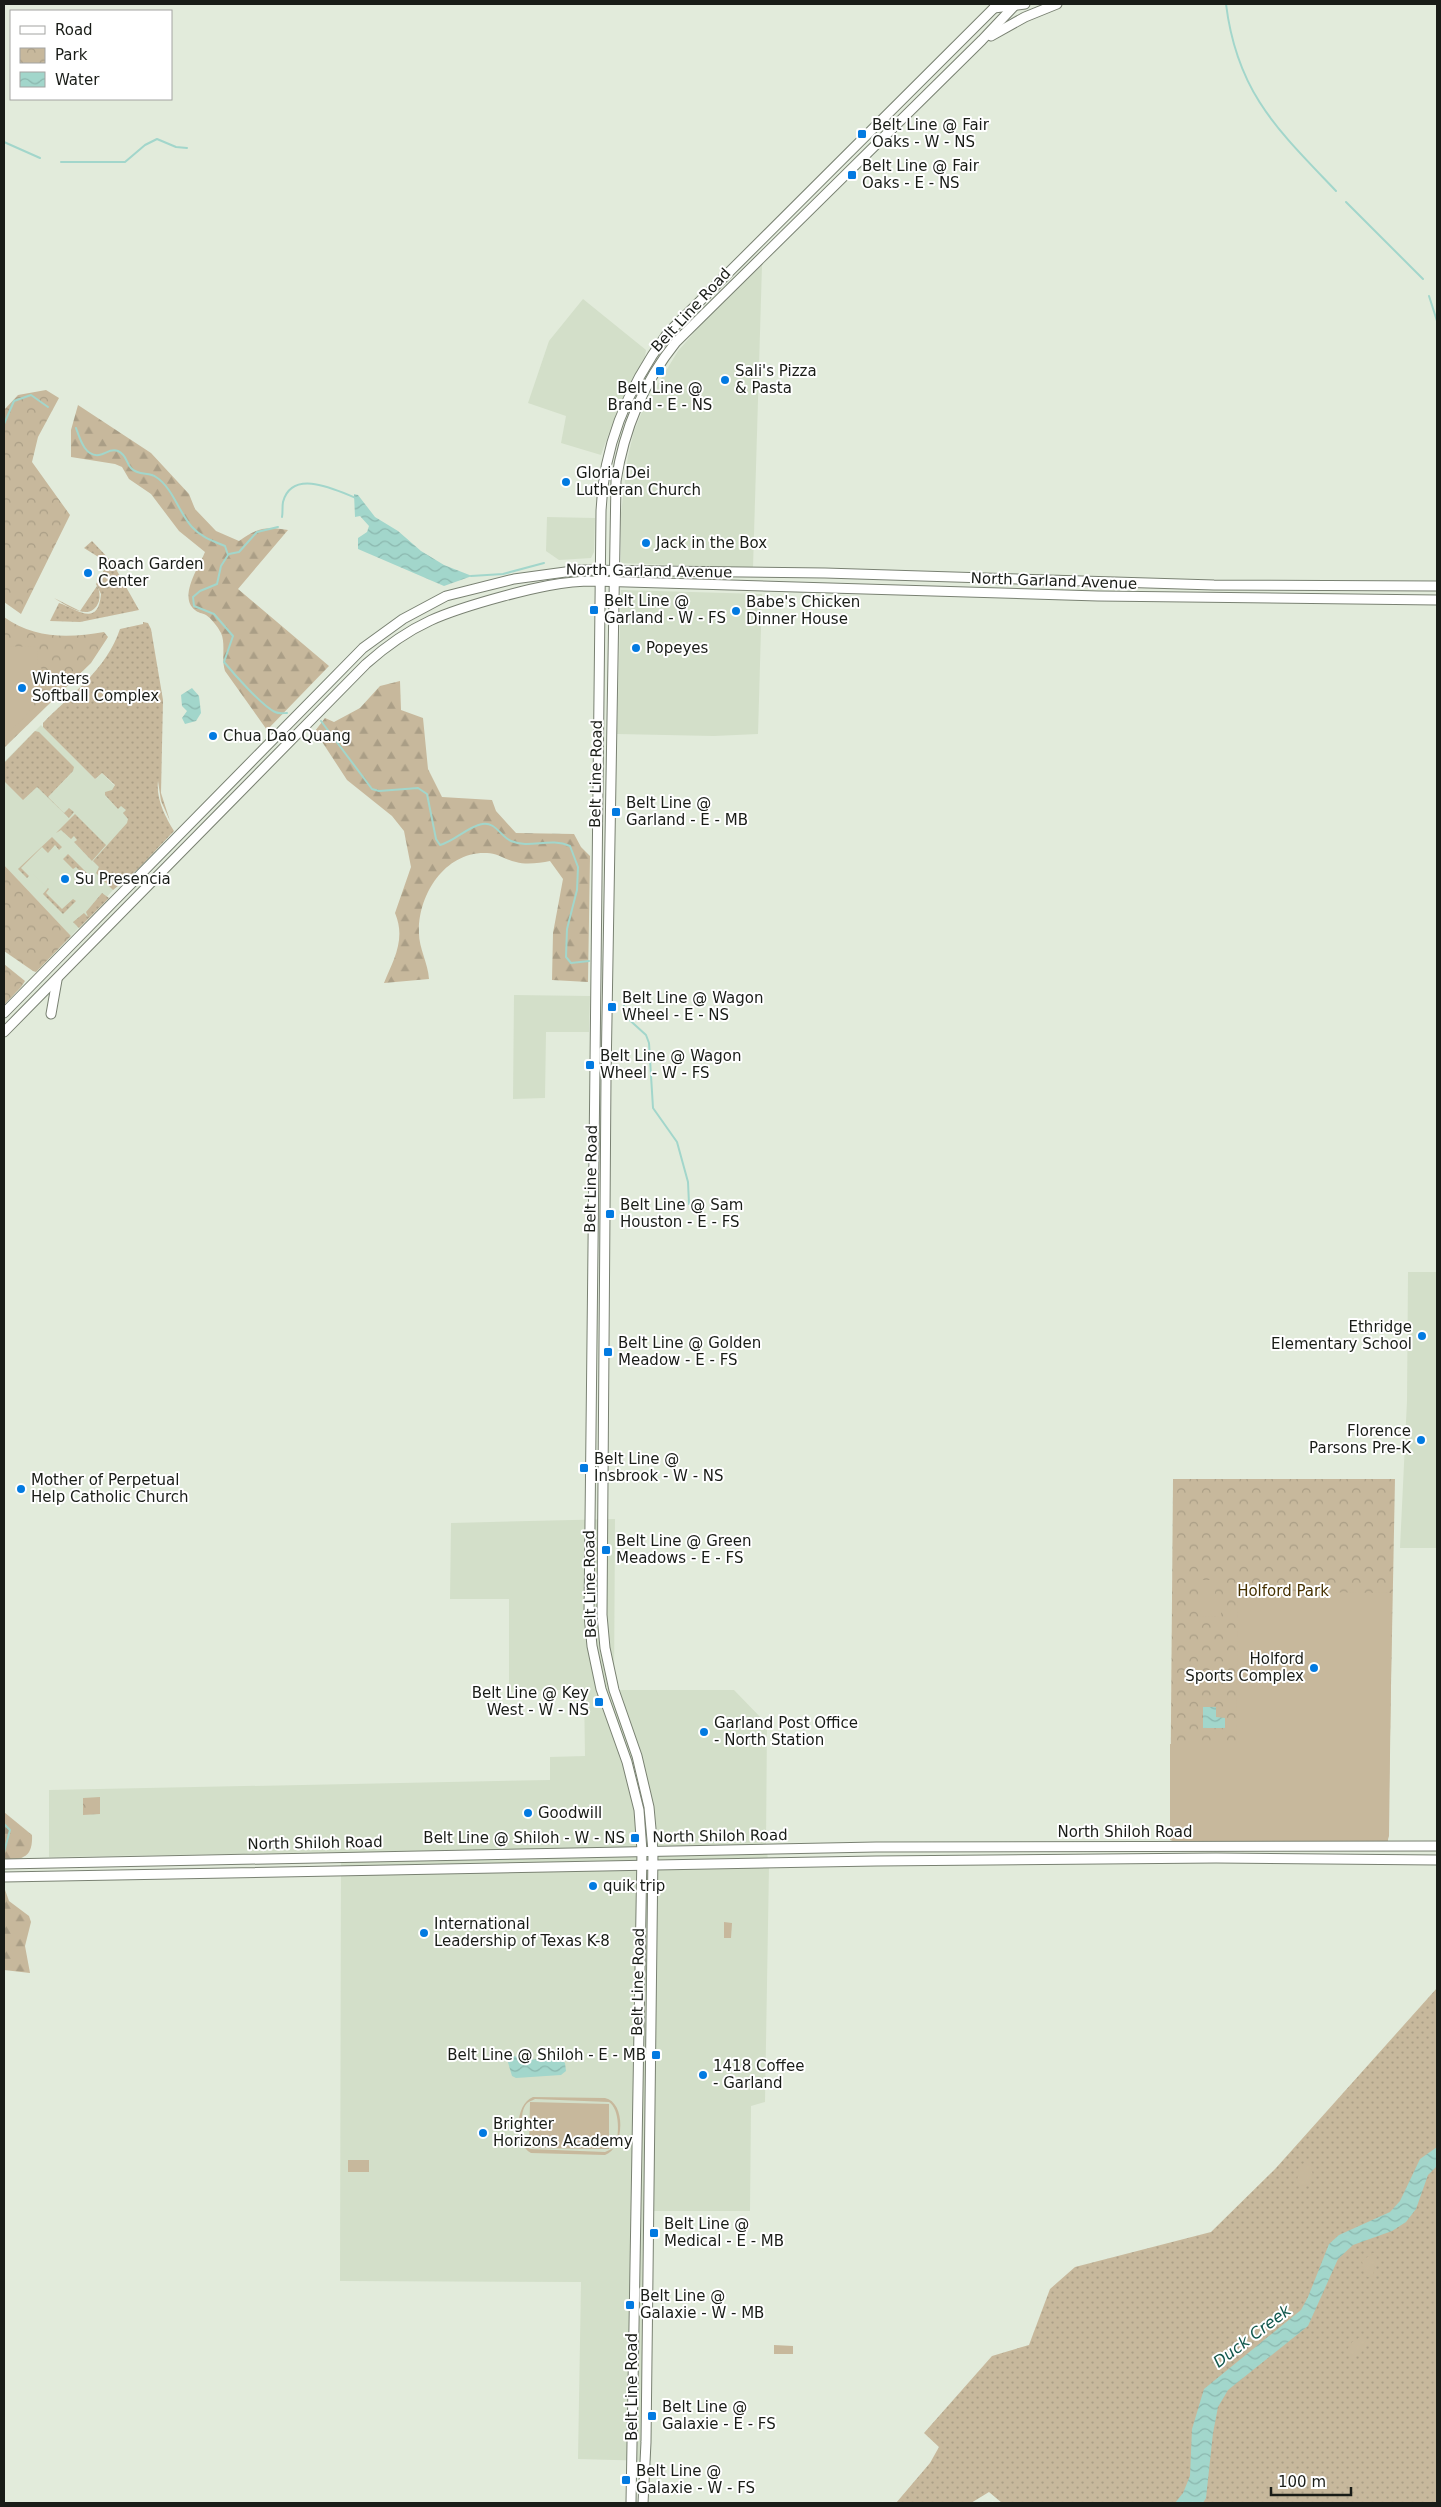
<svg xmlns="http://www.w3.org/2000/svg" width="1441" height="2507" viewBox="0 0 1441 2507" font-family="'DejaVu Sans',sans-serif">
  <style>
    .built { fill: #d3dfc9 }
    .grass { fill: url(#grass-dots) }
    .forest { fill: url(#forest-firs) }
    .park { fill: url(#park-crowns) }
    .pitch { fill: #c7b89c; fill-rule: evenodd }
    .water { fill: url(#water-waves) }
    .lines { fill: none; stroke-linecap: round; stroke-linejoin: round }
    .stream { stroke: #a2d6cb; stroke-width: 2 }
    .major-casing { stroke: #798172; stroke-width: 11 }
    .major { stroke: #fff; stroke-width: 9 }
    .poi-dot { fill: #027ae1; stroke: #fff; stroke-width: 2 }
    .labels { text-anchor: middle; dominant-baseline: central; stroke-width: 4; stroke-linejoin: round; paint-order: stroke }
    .poi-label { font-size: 15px; fill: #191c17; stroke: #fff; text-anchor: start }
    .street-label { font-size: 15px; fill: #191c17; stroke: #fff }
    .park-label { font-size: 15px; fill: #463100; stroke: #fff }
    .water-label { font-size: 16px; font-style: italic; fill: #12584d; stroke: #fff }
  </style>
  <defs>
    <pattern id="grass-dots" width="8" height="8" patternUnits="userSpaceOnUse" patternTransform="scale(1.25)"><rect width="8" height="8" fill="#c7b89c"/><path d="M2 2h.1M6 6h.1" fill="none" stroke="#aa9e86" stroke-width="1.8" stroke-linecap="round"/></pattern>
    <pattern id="forest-firs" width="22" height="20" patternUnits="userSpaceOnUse" patternTransform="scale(1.25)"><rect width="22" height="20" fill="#c7b89c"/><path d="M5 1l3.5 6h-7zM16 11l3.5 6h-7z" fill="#aa9e86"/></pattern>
    <pattern id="park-crowns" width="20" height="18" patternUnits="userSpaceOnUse" patternTransform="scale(1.25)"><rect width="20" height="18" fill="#c7b89c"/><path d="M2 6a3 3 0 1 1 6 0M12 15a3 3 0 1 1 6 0" fill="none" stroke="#aa9e86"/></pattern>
    <pattern id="water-waves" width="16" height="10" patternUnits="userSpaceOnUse" patternTransform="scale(1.25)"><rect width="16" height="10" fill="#a2d6cb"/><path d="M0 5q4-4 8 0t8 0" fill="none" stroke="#8bb7ae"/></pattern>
  </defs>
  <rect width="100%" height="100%" fill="#e2ebdb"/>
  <!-- built -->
  <g class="built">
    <polygon points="762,265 753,568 621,563 621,513 628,456 634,431 644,407 678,351 705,320"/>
    <polygon points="583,299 646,350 645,357 619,405 601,455 561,443 566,416 528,403 549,341"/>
    <polygon points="547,517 595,518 594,552 591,558 559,560 546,551"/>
    <polygon points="621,590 762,594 758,734 714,736 617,734"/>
    <polygon points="41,725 95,779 102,773 167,838 113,890 71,936 4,865 4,762"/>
    <polygon points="514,995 590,996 589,1032 546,1032 545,1098 513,1099"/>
    <polygon points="1408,1272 1437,1272 1437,1548 1400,1548 1407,1401"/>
    <polygon points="615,1519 614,1690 734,1690 767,1724 766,1846 769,1866 765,2102 751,2106 750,2211 653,2211 651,2461 578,2459 581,2282 340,2281 341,1852 49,1857 49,1790 550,1780 550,1757 585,1756 584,1689 509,1692 509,1599 450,1599 451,1523"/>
  </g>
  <!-- grass -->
  <g class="grass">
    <path d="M 92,541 L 112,562 L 139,610 L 80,622 L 50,621 L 59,603 C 76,608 98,629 101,594 L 96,584 L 108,563 L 84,548 Z"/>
    <path d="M 97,586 C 100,591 100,596 99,601 C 91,624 66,605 54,598 L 80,611 Z"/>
    <path d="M 143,622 L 148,623 L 151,629 L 163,700 L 161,793 L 170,821 L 161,801 L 158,781 C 156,799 165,816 174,831 L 138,869 L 113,890 L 96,873 L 99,867 L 93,861 L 127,823 L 128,819 L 123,813 L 126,810 L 121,806 L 118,809 L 105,795 L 105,792 L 112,790 L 115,785 L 102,773 L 95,779 L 43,727 L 43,723 C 71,694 107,669 120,629 L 143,624 Z"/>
    <polygon points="35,731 39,732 74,767 73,771 48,797 64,813 69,808 74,812 69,818 37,787 23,800 4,781 4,763"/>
    <polygon points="75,814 106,845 92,861 74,842 77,840 74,836 71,839 61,830 56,833"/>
    <polygon points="52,837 62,847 59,850 55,845 48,853 42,847 21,868 29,876 27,878 18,869"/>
    <polygon points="68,854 95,881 93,884 90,882 87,885 89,887 84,882 90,881 76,867 73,869 63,859"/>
    <polygon points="32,873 49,889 46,893 62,909 73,899 76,901 63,914 43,894 48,888"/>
    <polygon points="102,893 109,898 79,928 73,922 84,913 88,917 86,912"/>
    <polygon points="1437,1988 1437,2503 1002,2503 989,2492 971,2503 896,2503 930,2463 939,2447 924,2433 992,2356 1029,2345 1050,2289 1075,2267 1211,2232 1276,2168"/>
  </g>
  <!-- forest -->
  <g class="forest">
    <path d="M 78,405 L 151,453 L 189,494 L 195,509 L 216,531 L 239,541 C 257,528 265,526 288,530 L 238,589 L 329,666 L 267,730 L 225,671 C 221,659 226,644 221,633 C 218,627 211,618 206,615 C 202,613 198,613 195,610 C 178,597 199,567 205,552 L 179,531 L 151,494 L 129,479 L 122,467 L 115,464 L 71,457 L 71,430 Z"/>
    <path d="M 400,681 L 401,710 L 423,718 L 428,769 L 442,797 L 492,800 L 496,811 L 516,833 L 574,834 L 581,847 L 590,856 L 588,982 L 552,980 L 553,933 L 563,879 L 550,861 C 540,863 526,865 516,862 C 506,860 497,853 487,853 C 446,851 419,893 419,930 C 418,947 428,962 429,979 L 384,983 C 394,959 406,939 395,913 L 411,867 L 404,831 L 392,816 L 347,780 L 315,731 L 325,718 L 334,722 L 360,708 L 380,686 Z"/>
    <path d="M 4,1812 L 32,1835 C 33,1856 24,1860 4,1860 Z"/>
    <polygon points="4,1887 9,1901 29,1916 31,1922 25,1946 30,1973 4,1970"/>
  </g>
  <!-- park -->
  <g class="park">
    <polygon points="46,390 59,398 38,437 32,462 70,515 21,614 4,602 4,410 18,395"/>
    <path d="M 4,617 C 34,639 69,638 104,632 L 108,637 L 91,663 L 4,748 Z"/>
    <polygon points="4,865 71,936 36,972 33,971 4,951"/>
    <polygon points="4,964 25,981 21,987 4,1005"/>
    <polygon points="1173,1479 1395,1479 1388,1841 1170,1840"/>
    <polygon points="100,1797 100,1814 83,1815 83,1798"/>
  </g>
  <!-- pitch -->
  <g class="pitch">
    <path d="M 4,646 L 38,647 L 37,664 L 43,670 C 40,697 29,720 4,734 Z"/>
    <polygon points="1200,1580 1216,1580 1215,1594 1221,1594 1221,1617 1200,1616"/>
    <polygon points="1238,1591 1392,1593 1389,1836 1387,1842 1175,1842 1170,1840 1170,1744 1236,1744"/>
    <polygon points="724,1922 732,1923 731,1938 724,1938"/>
    <path d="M 533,2097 L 605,2098 C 626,2102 625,2148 605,2155 L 531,2153 C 514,2144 514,2105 533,2097 ZM 535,2099 L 609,2102 C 620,2109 620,2137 614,2148 L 605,2152 L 530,2149 C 522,2143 519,2115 525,2106 C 527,2102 531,2101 535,2099 Z"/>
    <polygon points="530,2102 609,2104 609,2149 529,2148"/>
    <rect x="348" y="2160" width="21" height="12"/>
    <polygon points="1305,2163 1311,2166 1313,2176 1310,2184 1301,2186 1297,2183 1299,2165"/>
    <polygon points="1373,2253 1377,2254 1373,2276 1368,2277 1364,2273 1362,2261"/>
    <polygon points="1359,2338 1366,2340 1360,2356 1353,2356 1347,2350 1352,2342"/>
    <polygon points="774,2345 793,2346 793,2354 774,2354"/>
  </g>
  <!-- water -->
  <g class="water">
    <polygon points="354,494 358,495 375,517 398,531 421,551 444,565 472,576 444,586 358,549 358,538 367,532 369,526 360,516 355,517"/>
    <polygon points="192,688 199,696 201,713 196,721 185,724 182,718 187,711 182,706 181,695"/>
    <polygon points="1203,1707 1216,1707 1216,1717 1225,1718 1225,1728 1203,1728"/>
    <polygon points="510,2055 530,2060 557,2056 565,2063 566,2071 561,2075 516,2078 512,2076 507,2059"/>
    <polygon points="1437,2147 1437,2166 1428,2175 1416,2209 1406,2222 1392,2231 1353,2245 1338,2259 1308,2326 1228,2390 1218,2407 1213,2433 1206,2498 1203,2503 1175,2503 1183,2493 1190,2476 1192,2429 1204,2389 1301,2310 1308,2297 1329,2244 1339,2235 1390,2212 1400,2201 1420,2159"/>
  </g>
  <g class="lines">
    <!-- stream -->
    <g class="stream">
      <path d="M 1226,4 C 1237,93 1278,130 1336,191"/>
      <polyline points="4,142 40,158"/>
      <polyline points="61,162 125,162 145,145 157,139 176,147 187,148"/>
      <polyline points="1346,202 1423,279"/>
      <polyline points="1429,296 1437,321"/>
      <polyline points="4,424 14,401 31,395 48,407"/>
      <path d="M 76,428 C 80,439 85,457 99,455 C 106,454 110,448 118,451 C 127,455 126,463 131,468 C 138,476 149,472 156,477 C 173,488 179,513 192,527 C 201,537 213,541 225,546 L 228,555 L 221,566 L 217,584 L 200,591 L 193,597 L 194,606 L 214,614 L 233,636 L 224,662 C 234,674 262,706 275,712 C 279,714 283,713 287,713"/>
      <path d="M 282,517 C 283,512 282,507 283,502 C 292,468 336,490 356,498"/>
      <polyline points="229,554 239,552 257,532 278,527"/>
      <polyline points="471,576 503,574 544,563"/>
      <path d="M 321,721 L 372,789 L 379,791 L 418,788 L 427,794 L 436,839 L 440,845 C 455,841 467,827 482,824 C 495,821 501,837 511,841 C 530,849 550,837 570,846 L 578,867 L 577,890 L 567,929 L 566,957 L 571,963 L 589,961"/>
      <polyline points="624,1001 624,1015 646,1035 649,1043 653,1108 677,1142 688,1182 689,1204"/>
      <polyline points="4,1824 10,1830 4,1852"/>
    </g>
    <defs>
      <g id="major">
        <polyline points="994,8 1025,4"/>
        <polyline points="991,36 1025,17 1057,4"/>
        <polyline points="4,1013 363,648 403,619 446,596 514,579 580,570 825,573 1214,585 1437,586"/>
        <polyline points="51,1014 57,980"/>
        <path d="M 4,1032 L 366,664 C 412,623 445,612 504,596 C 534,588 563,581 594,581 L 1098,596 L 1437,600"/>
        <polyline points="4,1864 876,1847 1437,1846"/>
        <polyline points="4,1877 876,1861 1216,1858 1437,1860"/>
        <path d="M 631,2503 L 642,1851 L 639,1810 L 627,1762 L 601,1689 L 592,1646 L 589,1615 L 601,512 C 603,445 628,387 667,334 L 998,4"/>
        <path d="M 643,2503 L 646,2442 L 653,1851 L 649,1807 L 637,1756 L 614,1690 L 605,1648 L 602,1615 L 606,1077 L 616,481 C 624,429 643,383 676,342 L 982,40 L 1016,4"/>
      </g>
    </defs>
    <!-- major casing -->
    <use href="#major" class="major-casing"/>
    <!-- major -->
    <use href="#major" class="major"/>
  </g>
  <!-- markers -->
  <g class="poi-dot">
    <rect x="857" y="129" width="10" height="10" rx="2.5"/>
    <rect x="847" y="170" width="10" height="10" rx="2.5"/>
    <rect x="655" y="366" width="10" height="10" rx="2.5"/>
    <circle cx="725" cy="380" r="5"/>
    <circle cx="566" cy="482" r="5"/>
    <circle cx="646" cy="543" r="5"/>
    <circle cx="88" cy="573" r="5"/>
    <rect x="589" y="605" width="10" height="10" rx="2.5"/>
    <circle cx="736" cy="611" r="5"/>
    <circle cx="636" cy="648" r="5"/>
    <circle cx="22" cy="688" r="5"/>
    <circle cx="213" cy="736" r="5"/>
    <rect x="611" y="807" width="10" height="10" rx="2.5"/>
    <circle cx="65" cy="879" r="5"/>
    <rect x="607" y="1002" width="10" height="10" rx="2.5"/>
    <rect x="585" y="1060" width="10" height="10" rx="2.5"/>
    <rect x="605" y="1209" width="10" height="10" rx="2.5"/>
    <circle cx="1422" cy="1336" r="5"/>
    <rect x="603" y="1347" width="10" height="10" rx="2.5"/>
    <circle cx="1421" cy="1440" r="5"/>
    <rect x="579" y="1463" width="10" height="10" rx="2.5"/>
    <circle cx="21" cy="1489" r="5"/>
    <rect x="601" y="1545" width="10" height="10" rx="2.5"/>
    <circle cx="1314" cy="1668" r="5"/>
    <rect x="594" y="1697" width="10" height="10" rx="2.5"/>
    <circle cx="704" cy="1732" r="5"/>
    <circle cx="528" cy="1813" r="5"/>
    <rect x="630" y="1833" width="10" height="10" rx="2.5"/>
    <circle cx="593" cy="1886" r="5"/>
    <circle cx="424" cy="1933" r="5"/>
    <rect x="651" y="2050" width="10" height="10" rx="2.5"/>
    <circle cx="703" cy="2075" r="5"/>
    <circle cx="483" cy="2133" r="5"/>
    <rect x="649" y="2228" width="10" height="10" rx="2.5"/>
    <rect x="625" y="2300" width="10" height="10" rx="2.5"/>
    <rect x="647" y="2411" width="10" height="10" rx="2.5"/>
    <rect x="621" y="2475" width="10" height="10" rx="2.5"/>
  </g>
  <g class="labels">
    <!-- poi labels -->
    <g class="poi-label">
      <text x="872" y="125">Belt Line @ Fair<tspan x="872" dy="17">Oaks - W - NS</tspan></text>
      <text x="862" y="166">Belt Line @ Fair<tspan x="862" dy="17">Oaks - E - NS</tspan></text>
      <text x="735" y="371">Sali's Pizza<tspan x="735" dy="17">&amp; Pasta</tspan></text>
      <text x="660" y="388" text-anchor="middle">Belt Line @<tspan x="660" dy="17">Brand - E - NS</tspan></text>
      <text x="576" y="473">Gloria Dei<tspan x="576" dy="17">Lutheran Church</tspan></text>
      <text x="656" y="543">Jack in the Box</text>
      <text x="98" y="564">Roach Garden<tspan x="98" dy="17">Center</tspan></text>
      <text x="604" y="601">Belt Line @<tspan x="604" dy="17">Garland - W - FS</tspan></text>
      <text x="746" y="602">Babe's Chicken<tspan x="746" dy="17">Dinner House</tspan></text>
      <text x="646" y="648">Popeyes</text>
      <text x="32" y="679">Winters<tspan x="32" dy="17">Softball Complex</tspan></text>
      <text x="223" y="736">Chua Dao Quang</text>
      <text x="626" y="803">Belt Line @<tspan x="626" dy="17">Garland - E - MB</tspan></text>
      <text x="75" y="879">Su Presencia</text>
      <text x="622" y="998">Belt Line @ Wagon<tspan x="622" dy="17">Wheel - E - NS</tspan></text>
      <text x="600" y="1056">Belt Line @ Wagon<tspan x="600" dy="17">Wheel - W - FS</tspan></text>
      <text x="620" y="1205">Belt Line @ Sam<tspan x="620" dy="17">Houston - E - FS</tspan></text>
      <text x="1412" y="1327" text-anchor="end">Ethridge<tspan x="1412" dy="17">Elementary School</tspan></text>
      <text x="618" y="1343">Belt Line @ Golden<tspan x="618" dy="17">Meadow - E - FS</tspan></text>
      <text x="1411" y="1431" text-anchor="end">Florence<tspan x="1411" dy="17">Parsons Pre-K</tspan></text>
      <text x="594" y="1459">Belt Line @<tspan x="594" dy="17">Insbrook - W - NS</tspan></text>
      <text x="31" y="1480">Mother of Perpetual<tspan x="31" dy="17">Help Catholic Church</tspan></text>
      <text x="616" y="1541">Belt Line @ Green<tspan x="616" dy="17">Meadows - E - FS</tspan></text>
      <text x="1304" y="1659" text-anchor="end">Holford<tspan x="1304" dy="17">Sports Complex</tspan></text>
      <text x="589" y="1693" text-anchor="end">Belt Line @ Key<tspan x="589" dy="17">West - W - NS</tspan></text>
      <text x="714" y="1723">Garland Post Office<tspan x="714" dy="17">- North Station</tspan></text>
      <text x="538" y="1813">Goodwill</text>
      <text x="625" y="1838" text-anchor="end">Belt Line @ Shiloh - W - NS</text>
      <text x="603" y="1886">quik trip</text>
      <text x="434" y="1924">International<tspan x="434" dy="17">Leadership of Texas K-8</tspan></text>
      <text x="646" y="2055" text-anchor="end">Belt Line @ Shiloh - E - MB</text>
      <text x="713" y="2066">1418 Coffee<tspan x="713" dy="17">- Garland</tspan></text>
      <text x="493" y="2124">Brighter<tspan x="493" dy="17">Horizons Academy</tspan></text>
      <text x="664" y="2224">Belt Line @<tspan x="664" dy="17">Medical - E - MB</tspan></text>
      <text x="640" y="2296">Belt Line @<tspan x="640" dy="17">Galaxie - W - MB</tspan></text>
      <text x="662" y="2407">Belt Line @<tspan x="662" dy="17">Galaxie - E - FS</tspan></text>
      <text x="636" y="2471">Belt Line @<tspan x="636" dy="17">Galaxie - W - FS</tspan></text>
    </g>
    <!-- street labels -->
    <g class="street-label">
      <text transform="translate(691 310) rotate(-47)">Belt Line Road</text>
      <text transform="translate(649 571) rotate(1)">North Garland Avenue</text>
      <text transform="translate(1054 581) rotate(2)">North Garland Avenue</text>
      <text transform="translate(596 774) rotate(-89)">Belt Line Road</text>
      <text transform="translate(591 1179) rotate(-89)">Belt Line Road</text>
      <text transform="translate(590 1584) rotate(-91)">Belt Line Road</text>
      <text x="1125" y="1832">North Shiloh Road</text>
      <text transform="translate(720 1836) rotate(-1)">North Shiloh Road</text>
      <text transform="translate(315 1843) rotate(-1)">North Shiloh Road</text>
      <text transform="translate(638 1982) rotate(-89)">Belt Line Road</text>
      <text transform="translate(632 2387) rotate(-90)">Belt Line Road</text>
    </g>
    <!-- park labels -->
    <g class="park-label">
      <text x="1283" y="1591">Holford Park</text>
    </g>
    <!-- water labels -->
    <g class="water-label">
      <text transform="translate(1252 2336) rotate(-37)">Duck Creek</text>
    </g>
  </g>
  <!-- border -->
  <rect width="1441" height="2507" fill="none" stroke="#191c17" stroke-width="10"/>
  <!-- legend -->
  <rect x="10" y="10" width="162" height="90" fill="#ffffff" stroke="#a3a4a2"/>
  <rect x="20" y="26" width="25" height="8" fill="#ffffff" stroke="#a3a4a2"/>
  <text x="55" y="35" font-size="15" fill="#191c17">Road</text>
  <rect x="20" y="48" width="25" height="15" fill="url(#park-crowns)" stroke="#a3a4a2"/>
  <text x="55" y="60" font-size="15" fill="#191c17">Park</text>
  <rect x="20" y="72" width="25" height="15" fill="url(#water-waves)" stroke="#a3a4a2"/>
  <text x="55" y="85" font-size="15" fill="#191c17">Water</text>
  <!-- scale -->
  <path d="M1271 2487v8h80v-8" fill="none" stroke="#191c17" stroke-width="2.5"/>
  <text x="1278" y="2487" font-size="15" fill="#191c17" stroke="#ffffff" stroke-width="4" paint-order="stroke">100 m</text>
</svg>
